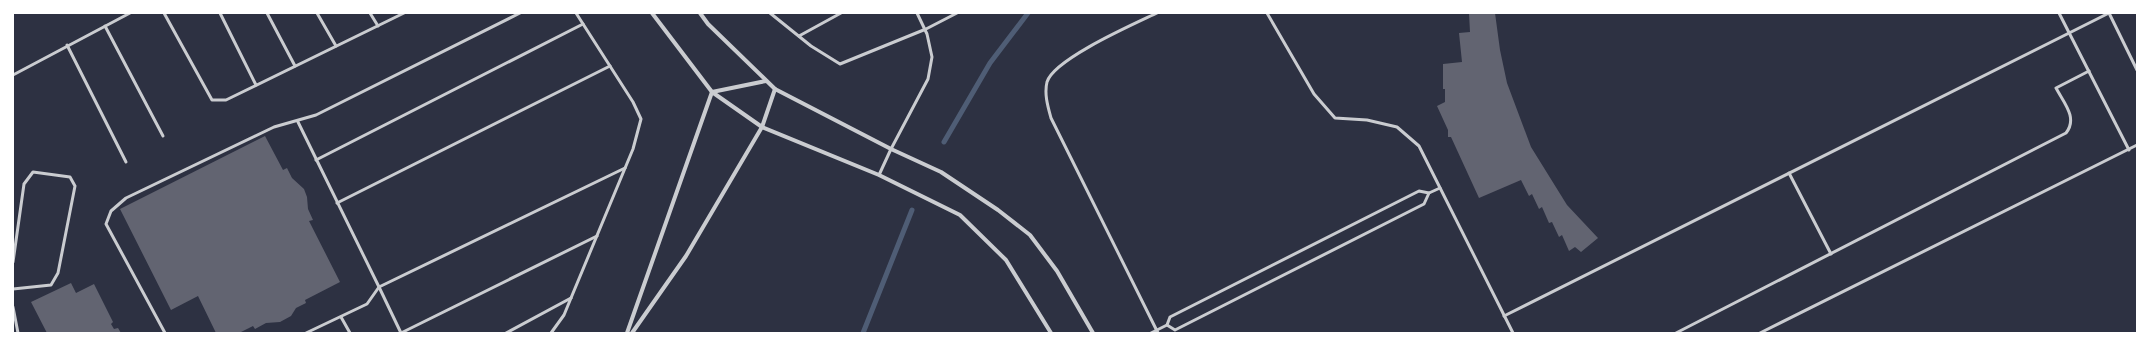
<svg xmlns="http://www.w3.org/2000/svg" width="2150" height="346" viewBox="0 0 2150 346" font-family="Raleway,sans-serif">
  <style>
    .lines { fill: none; stroke-linecap: round; stroke-linejoin: round }
    .stream { stroke: #4f5d75; stroke-width: 5 }
    .building { fill: #626471 }
    .service { stroke: #caccd0; stroke-width: 3 }
    .minor { stroke: #caccd0; stroke-width: 4 }
  </style>
  <rect width="100%" height="100%" fill="#2d3142"/>
  <g class="lines">
    <!-- stream -->
    <g class="stream">
      <polyline points="944,142 990,63 1028,13"/>
      <polyline points="863,333 912,210"/>
    </g>
  </g>
  <!-- building -->
  <g class="building">
    <polygon points="1469,13 1495,13 1500,50 1507,83 1531,147 1567,205 1598,238 1581,252 1575,247 1569,251 1562,235 1559,237 1552,222 1549,223 1542,207 1539,209 1532,194 1529,196 1521,180 1479,198 1451,137 1448,137 1448,130 1437,106 1445,102 1445,89 1443,89 1443,64 1462,62 1459,33 1470,32"/>
    <polygon points="265,136 283,170 287,168 292,178 304,189 307,197 308,209 313,220 309,221 340,282 305,300 306,303 296,308 291,316 280,322 266,323 255,329 253,326 239,333 216,333 198,296 171,310 120,209"/>
    <polygon points="71,283 76,293 94,284 113,322 111,324 114,329 118,328 121,333 47,333 31,302"/>
  </g>
  <g class="lines">
    <!-- service -->
    <g class="service">
      <polyline points="164,13 212,100 226,100 404,13"/>
      <polyline points="220,13 256,85"/>
      <polyline points="267,13 295,66"/>
      <polyline points="317,13 336,46"/>
      <polyline points="370,13 378,26"/>
      <polyline points="770,13 811,46 840,64 926,29 957,13"/>
      <path d="M 1157,13 C 1134,24 1054,59 1047,82 C 1044,94 1048,107 1051,118 L 1158,333"/>
      <polyline points="1267,13 1314,94 1335,118 1367,120 1397,127 1419,146 1513,333"/>
      <polyline points="2059,13 2129,150"/>
      <polyline points="2109,13 2137,70"/>
      <polyline points="105,26 163,136"/>
      <polyline points="799,36 841,13"/>
      <polyline points="67,45 126,162"/>
      <polyline points="13,75 130,13"/>
      <polyline points="298,122 379,287 367,304 306,333"/>
      <polyline points="316,160 583,24"/>
      <polyline points="1789,173 1831,254"/>
      <polyline points="879,175 891,149 928,79 932,57 927,34 917,13"/>
      <polyline points="337,203 610,66"/>
      <polyline points="13,262 24,184 33,172 70,177 75,186 58,273 51,285 13,289"/>
      <polyline points="13,307 18,333"/>
      <polyline points="1504,316 2109,13"/>
      <polyline points="341,317 350,333"/>
      <polyline points="1167,325 1175,330 1424,204 1429,193 1440,188"/>
      <polyline points="165,333 106,224 111,211 126,198 274,127 316,115 520,13"/>
      <polyline points="401,333 379,287 625,168"/>
      <polyline points="401,333 597,236"/>
      <polyline points="506,333 571,298"/>
      <polyline points="551,333 564,315 571,298 633,149 641,119 633,102 576,13"/>
      <polyline points="1151,333 1167,325 1170,317 1419,191 1429,193"/>
      <path d="M 1676,333 L 2066,133 C 2078,118 2064,103 2056,88 L 2089,71"/>
      <polyline points="1760,333 2137,145"/>
    </g>
    <!-- minor -->
    <g class="minor">
      <polyline points="652,13 712,92 762,127 879,175 960,215 1006,260 1051,333"/>
      <polyline points="700,13 708,24 775,89 891,149 941,172 998,210 1030,235 1057,271 1093,333"/>
      <polyline points="627,333 712,92 766,81"/>
      <polyline points="632,333 686,256 762,127 775,89"/>
    </g>
  </g>
  <!-- border -->
  <rect width="2150" height="346" fill="none" stroke="#ffffff" stroke-width="28"/>
</svg>
